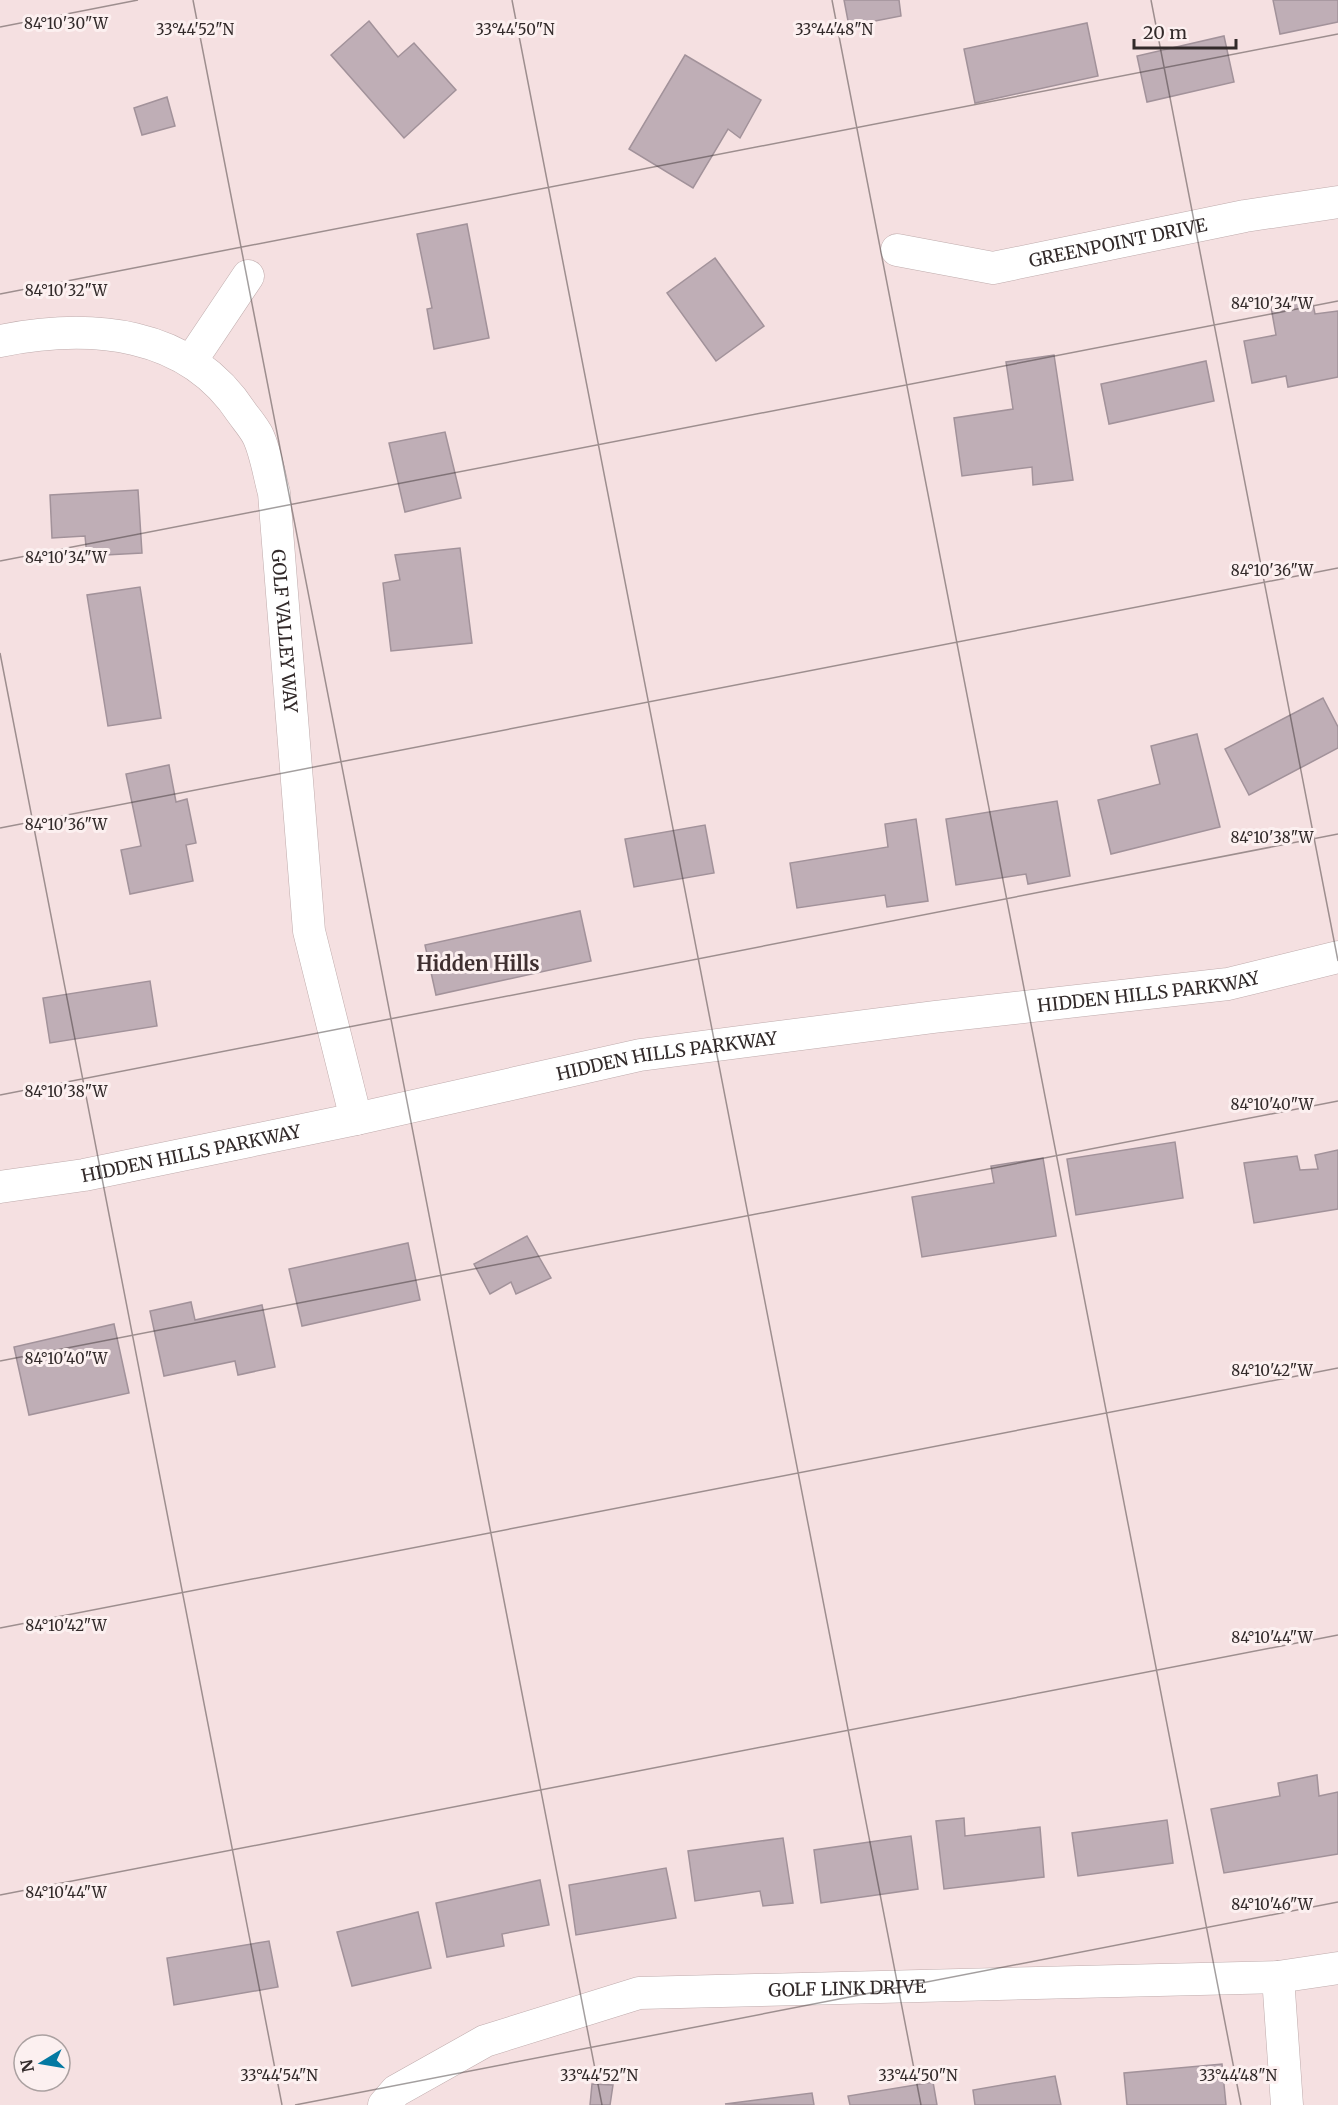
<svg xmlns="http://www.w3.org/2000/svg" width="1338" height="2105" viewBox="0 0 1338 2105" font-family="Merriweather,serif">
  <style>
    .building { fill: #bfaeb6; stroke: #a2929a; stroke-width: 1.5 }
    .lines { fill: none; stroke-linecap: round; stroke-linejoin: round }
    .street-casing { stroke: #bfabac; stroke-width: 33 }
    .street { stroke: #fff; stroke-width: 32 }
    .ticks { fill: none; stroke: #322a2a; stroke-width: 1.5; stroke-opacity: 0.45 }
    .labels { text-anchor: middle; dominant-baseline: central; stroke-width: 6; stroke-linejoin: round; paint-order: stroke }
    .street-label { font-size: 18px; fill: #322a2a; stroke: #fcf0f0 }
    .neighbourhood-label { font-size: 20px; font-weight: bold; fill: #3f2f30; stroke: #fcf0f0 }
    .ticks-label { font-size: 15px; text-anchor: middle; fill: #322a2a; stroke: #fcf0f0; stroke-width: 6; stroke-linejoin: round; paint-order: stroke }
  </style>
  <rect width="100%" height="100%" fill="#f5e0e1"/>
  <!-- building -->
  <g class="building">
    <polygon points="844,0 899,0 901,16 849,26"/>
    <polygon points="1273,0 1338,0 1338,22 1280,34"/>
    <polygon points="369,21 398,57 414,43 456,90 404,138 331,55"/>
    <polygon points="1087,23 1098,76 975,103 964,49"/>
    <polygon points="1224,36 1234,82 1147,102 1137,56"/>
    <polygon points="685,55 761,100 740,138 728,129 693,188 629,149"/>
    <polygon points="167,97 175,126 142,135 134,108"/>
    <polygon points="467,224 489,338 434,349 427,309 432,308 417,234"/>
    <polygon points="715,258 764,326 716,361 667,293"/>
    <polygon points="1312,299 1315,314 1338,311 1338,377 1288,387 1286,376 1252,383 1244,341 1276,335 1271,307"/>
    <polygon points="1054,355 1073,480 1033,485 1032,467 962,476 954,418 1013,409 1006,362"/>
    <polygon points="1206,361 1214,401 1109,424 1101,384"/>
    <polygon points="445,432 461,498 405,512 389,443"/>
    <polygon points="138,490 142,553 87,556 85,536 52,538 50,495"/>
    <polygon points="460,548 472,643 391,651 383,583 400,580 395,555"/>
    <polygon points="140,587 161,718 108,726 87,595"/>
    <polygon points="1323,698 1338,727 1338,748 1249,795 1225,749"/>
    <polygon points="1197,734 1220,827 1111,854 1098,800 1160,784 1151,746"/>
    <polygon points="169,765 176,802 187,799 196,843 186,845 193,881 130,894 121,850 141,846 126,774"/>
    <polygon points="1057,801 1070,876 1028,884 1026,874 956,885 946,819"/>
    <polygon points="916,819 928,901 887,907 885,895 797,908 790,863 888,847 885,824"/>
    <polygon points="705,825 714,873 634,887 625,839"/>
    <polygon points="580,911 591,961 436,995 425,945"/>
    <polygon points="150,981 157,1026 50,1043 43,998"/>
    <polygon points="1175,1142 1183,1198 1076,1215 1067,1159"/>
    <polygon points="1338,1150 1338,1209 1254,1223 1244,1163 1297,1156 1300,1170 1318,1169 1315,1155"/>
    <polygon points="1043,1158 1056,1236 922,1257 912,1197 994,1183 991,1166"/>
    <polygon points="527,1236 551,1278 516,1294 511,1282 490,1294 474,1264"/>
    <polygon points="408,1243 420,1300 302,1326 289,1269"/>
    <polygon points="191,1302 195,1320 262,1305 275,1367 238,1375 235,1361 164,1376 150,1311"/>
    <polygon points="114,1324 129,1393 29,1415 14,1347"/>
    <polygon points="1317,1775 1319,1796 1338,1792 1338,1854 1224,1873 1211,1809 1280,1796 1278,1783"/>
    <polygon points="964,1818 965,1836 1040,1827 1044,1877 944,1889 936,1821"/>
    <polygon points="1167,1820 1173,1863 1078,1876 1072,1833"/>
    <polygon points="911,1836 918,1889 821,1903 814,1850"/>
    <polygon points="783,1838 793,1903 763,1906 760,1891 695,1901 688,1851"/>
    <polygon points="666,1868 676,1918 576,1935 569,1885"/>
    <polygon points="540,1880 549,1925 502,1934 504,1946 447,1957 436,1903"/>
    <polygon points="418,1912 431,1968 352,1986 337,1932"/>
    <polygon points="269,1941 278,1987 174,2005 167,1958"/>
    <polygon points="1222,2064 1226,2105 1127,2105 1124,2073"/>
    <polygon points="1055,2076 1061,2105 975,2105 973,2090"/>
    <polygon points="933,2082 937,2105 850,2105 848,2096"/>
    <polygon points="592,2084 613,2085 610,2105 590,2105"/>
    <polygon points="812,2093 814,2105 725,2104"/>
  </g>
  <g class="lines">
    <defs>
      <g id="street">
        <path id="s1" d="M 897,250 L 993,268 L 1245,216 L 1338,202"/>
        <path id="s2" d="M 0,341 C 90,323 188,330 242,413 C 247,420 254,428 258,436 C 266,453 269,475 274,493 L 309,931 L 356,1119"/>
        <polyline points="191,361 248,276"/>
        <path id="s3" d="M 0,1187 L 84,1175 L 356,1119 L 640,1055 L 934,1017 L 1228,984 L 1338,957"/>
        <polyline points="1278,1977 1287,2105"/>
        <path id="s4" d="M 384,2105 L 396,2091 L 485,2041 L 639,1993 L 1278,1977 L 1338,1968"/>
      </g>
    </defs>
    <!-- street casing -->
    <use href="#street" class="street-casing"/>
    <!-- street -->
    <use href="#street" class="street"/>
  </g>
  <!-- ticks -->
  <path class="ticks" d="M 193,0 L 602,2105M 512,0 L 921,2105M 832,0 L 1241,2105M 1151,0 L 1338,961M 0,27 L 138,0M 0,294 L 1338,34M 0,561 L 1338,301M 0,653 L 282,2105M 0,828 L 1338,568M 0,1095 L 1338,834M 0,1361 L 1338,1101M 0,1628 L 1338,1368M 0,1895 L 1338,1635M 295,2105 L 1338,1902"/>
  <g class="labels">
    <!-- street labels -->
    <g class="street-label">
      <text stroke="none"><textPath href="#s1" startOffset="225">GREENPOINT DRIVE</textPath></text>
      <text stroke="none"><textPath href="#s2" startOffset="495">GOLF VALLEY WAY</textPath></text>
      <text stroke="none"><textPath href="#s3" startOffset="1166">HIDDEN HILLS PARKWAY</textPath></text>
      <text stroke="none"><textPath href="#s3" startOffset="680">HIDDEN HILLS PARKWAY</textPath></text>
      <text stroke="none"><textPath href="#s3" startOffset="194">HIDDEN HILLS PARKWAY</textPath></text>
      <text stroke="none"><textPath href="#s4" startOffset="490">GOLF LINK DRIVE</textPath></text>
    </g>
    <!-- neighbourhood labels -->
    <g class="neighbourhood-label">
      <text x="478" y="963">Hidden Hills</text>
    </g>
  </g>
  <g class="ticks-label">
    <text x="66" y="29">84°10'30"W</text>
    <text x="515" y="35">33°44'50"N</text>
    <text x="834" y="35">33°44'48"N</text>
    <text x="195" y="35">33°44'52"N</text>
    <text x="66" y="296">84°10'32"W</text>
    <text x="1272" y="309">84°10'34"W</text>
    <text x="66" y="563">84°10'34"W</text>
    <text x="1272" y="576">84°10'36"W</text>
    <text x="66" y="830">84°10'36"W</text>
    <text x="1272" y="843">84°10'38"W</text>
    <text x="66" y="1097">84°10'38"W</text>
    <text x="1272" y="1110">84°10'40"W</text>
    <text x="66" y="1364">84°10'40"W</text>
    <text x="1272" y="1376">84°10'42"W</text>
    <text x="66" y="1631">84°10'42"W</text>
    <text x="1272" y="1643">84°10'44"W</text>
    <text x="66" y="1898">84°10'44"W</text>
    <text x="1272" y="1910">84°10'46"W</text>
    <text x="279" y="2081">33°44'54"N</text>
    <text x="599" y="2081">33°44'52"N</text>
    <text x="918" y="2081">33°44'50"N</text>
    <text x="1238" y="2081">33°44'48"N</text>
  </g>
  <!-- north arrow -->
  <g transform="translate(42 2063) rotate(259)"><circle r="28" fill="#fcf0f0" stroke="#aba1a1" stroke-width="1.5"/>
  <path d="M0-4.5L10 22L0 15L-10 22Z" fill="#0479a2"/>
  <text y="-9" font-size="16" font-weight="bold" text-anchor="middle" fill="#322a2a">N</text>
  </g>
  <!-- scale -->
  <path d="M1134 39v9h102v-9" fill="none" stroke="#322a2a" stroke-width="3"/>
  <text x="1143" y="39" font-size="18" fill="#322a2a" stroke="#fcf0f0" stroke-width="4.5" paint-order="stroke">20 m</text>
</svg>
